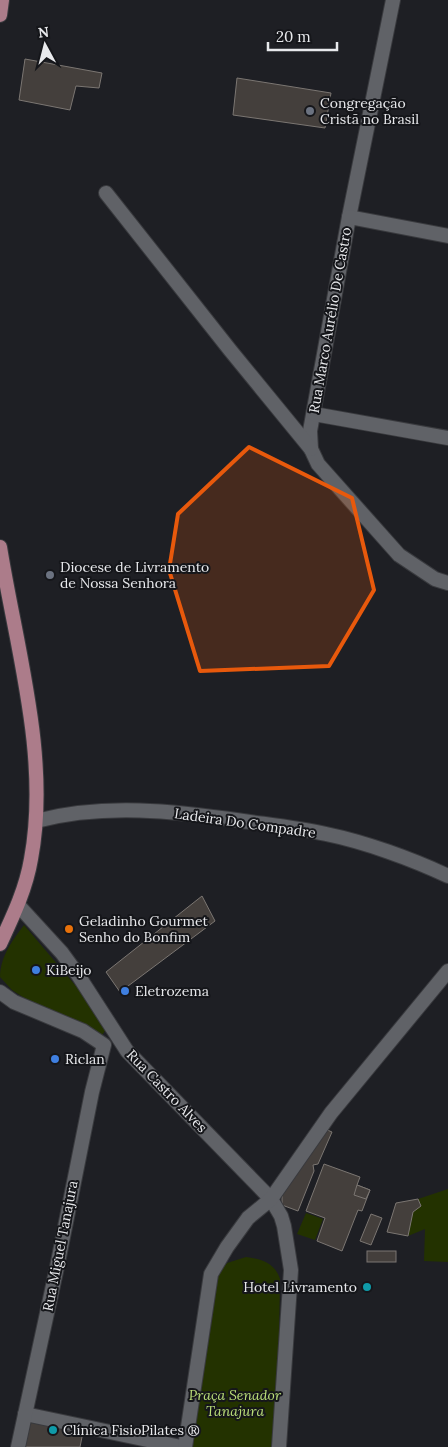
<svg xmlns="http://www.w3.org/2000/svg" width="448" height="1447" viewBox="0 0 448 1447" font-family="Lora,serif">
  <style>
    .green { fill: #233200 }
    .building { fill: #443f3c; stroke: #7b7672 }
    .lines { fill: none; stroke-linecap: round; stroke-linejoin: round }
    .minor-casing { stroke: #393a3e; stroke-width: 16 }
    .tertiary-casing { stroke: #393a3e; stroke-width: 16 }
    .primary-casing { stroke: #393a3e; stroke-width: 16 }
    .minor { stroke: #606267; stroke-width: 14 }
    .tertiary { stroke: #606267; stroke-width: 14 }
    .primary { stroke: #ac7c8a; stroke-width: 14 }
    .marked { fill: #e8590c; fill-opacity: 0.2; stroke: #e8590c; stroke-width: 4; stroke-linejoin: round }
    .worship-dot { fill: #6b7280; stroke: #15161a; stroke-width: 2 }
    .food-dot { fill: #e8710a; stroke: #15161a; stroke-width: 2 }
    .shop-dot { fill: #3f7fe0; stroke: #15161a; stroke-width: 2 }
    .culture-dot { fill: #0f9aa8; stroke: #15161a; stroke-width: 2 }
    .labels { text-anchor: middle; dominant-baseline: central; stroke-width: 4; stroke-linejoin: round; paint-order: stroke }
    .poi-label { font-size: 14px; fill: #e8e9ec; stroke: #15161a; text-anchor: start }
    .street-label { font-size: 14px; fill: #e8e9ec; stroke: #15161a }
    .park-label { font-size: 14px; font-style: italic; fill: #bade79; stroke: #15161a }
  </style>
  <rect width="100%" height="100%" fill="#1e1f24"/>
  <!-- green -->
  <g class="green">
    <path d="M 24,925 L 109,1025 L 96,1044 L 12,990 L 0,977 C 0,957 12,941 24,925 Z"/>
    <polygon points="448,1189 448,1262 424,1261 425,1229 408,1236 413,1212 421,1206 418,1199"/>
    <polygon points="306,1213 323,1219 315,1240 297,1234"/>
    <path d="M 246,1257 C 261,1259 275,1263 280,1279 L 277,1447 L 185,1447 L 209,1283 L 227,1263 Z"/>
  </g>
  <!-- building -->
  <g class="building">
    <polygon points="25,59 102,73 99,88 76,86 70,110 19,100"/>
    <polygon points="237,78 331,93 325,128 233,115"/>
    <polygon points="202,896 215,921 120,992 106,972"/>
    <polygon points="325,1129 332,1132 318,1164 313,1165 314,1171 298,1211 282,1205 282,1194"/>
    <polygon points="324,1164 360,1177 357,1185 370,1190 362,1211 358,1210 342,1251 317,1241 325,1218 306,1211"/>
    <polygon points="357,1185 370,1190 366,1199 354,1195"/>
    <polygon points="418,1199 421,1206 413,1212 408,1236 387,1232 396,1203"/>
    <polygon points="371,1214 382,1218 371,1245 360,1241"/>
    <rect x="367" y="1251" width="29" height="11"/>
    <polygon points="25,1414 84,1427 80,1447 18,1447"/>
  </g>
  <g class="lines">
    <defs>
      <g id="minor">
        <polyline points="393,0 349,217 310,431 311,449 318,464 399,555 435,579 448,583"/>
        <polyline points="106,193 230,350 311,449"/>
        <polyline points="349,217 448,236"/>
        <polyline points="314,414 448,438"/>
        <polyline points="18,905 62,953 78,975 127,1051 271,1199 281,1216 284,1226 291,1270 279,1447"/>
        <polyline points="25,1414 181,1447"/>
        <polyline points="185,1447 211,1274 227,1247 248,1218 271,1199 331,1113 448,971"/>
      </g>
      <g id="tertiary">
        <path d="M 36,821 C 104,803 175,811 243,821 C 271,825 299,828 326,834 C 365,842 412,859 448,876"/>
        <polyline points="0,992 14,1002 83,1031 104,1045 92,1092 57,1267 18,1447"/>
      </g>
      <g id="primary">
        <polyline points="0,15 2,0"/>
        <path d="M 0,547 C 16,647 50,758 31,859 C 26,889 13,916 0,944"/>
      </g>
    </defs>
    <!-- minor casing -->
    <use href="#minor" class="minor-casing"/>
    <!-- tertiary casing -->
    <use href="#tertiary" class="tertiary-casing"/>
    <!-- primary casing -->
    <use href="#primary" class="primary-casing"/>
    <!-- minor -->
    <use href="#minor" class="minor"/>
    <!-- tertiary -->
    <use href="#tertiary" class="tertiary"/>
    <!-- primary -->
    <use href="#primary" class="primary"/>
  </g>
  <!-- marked area -->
  <path class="marked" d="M 249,447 L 352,498 L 374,590 L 329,666 L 200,671 L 169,570 L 178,514 Z"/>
  <!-- markers -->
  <g class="worship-dot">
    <circle cx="310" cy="111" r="5"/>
    <circle cx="50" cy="575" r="5"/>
  </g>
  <circle class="food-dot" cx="69" cy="929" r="5"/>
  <g class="shop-dot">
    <circle cx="36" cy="970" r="5"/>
    <circle cx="125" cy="991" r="5"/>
    <circle cx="55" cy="1059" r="5"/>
  </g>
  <g class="culture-dot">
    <circle cx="367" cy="1287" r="5"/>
    <circle cx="53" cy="1430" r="5"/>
  </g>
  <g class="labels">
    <!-- poi labels -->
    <g class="poi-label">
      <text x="320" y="103">Congregação<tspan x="320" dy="16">Cristã no Brasil</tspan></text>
      <text x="60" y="567">Diocese de Livramento<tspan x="60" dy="16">de Nossa Senhora</tspan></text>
      <text x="79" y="921">Geladinho Gourmet<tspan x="79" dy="16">Senho do Bonfim</tspan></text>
      <text x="46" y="970">KiBeijo</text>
      <text x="135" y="991">Eletrozema</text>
      <text x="65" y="1059">Riclan</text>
      <text x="357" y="1287" text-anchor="end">Hotel Livramento</text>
      <text x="63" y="1430">Clínica FisioPilates ®</text>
    </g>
    <!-- street labels -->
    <g class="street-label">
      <text transform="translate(330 320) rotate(-80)">Rua Marco Aurélio De Castro</text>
      <text transform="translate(245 823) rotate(8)">Ladeira Do Compadre</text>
      <text transform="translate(167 1091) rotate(46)">Rua Castro Alves</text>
      <text transform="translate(60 1246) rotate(-79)">Rua Miguel Tanajura</text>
    </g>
    <!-- park labels -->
    <g class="park-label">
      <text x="235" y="1395">Praça Senador<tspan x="235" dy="16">Tanajura</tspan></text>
    </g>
  </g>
  <!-- north arrow -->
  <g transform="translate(45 45) rotate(353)" stroke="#15161a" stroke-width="4" paint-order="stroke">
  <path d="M0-4L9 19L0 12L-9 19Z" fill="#e8e9ec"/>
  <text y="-8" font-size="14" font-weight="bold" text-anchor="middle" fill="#e8e9ec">N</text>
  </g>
  <!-- scale -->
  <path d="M268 42v8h69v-8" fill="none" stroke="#e8e9ec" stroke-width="2.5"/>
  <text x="276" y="42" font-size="15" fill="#e8e9ec" stroke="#15161a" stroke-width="4" paint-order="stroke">20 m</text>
</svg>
